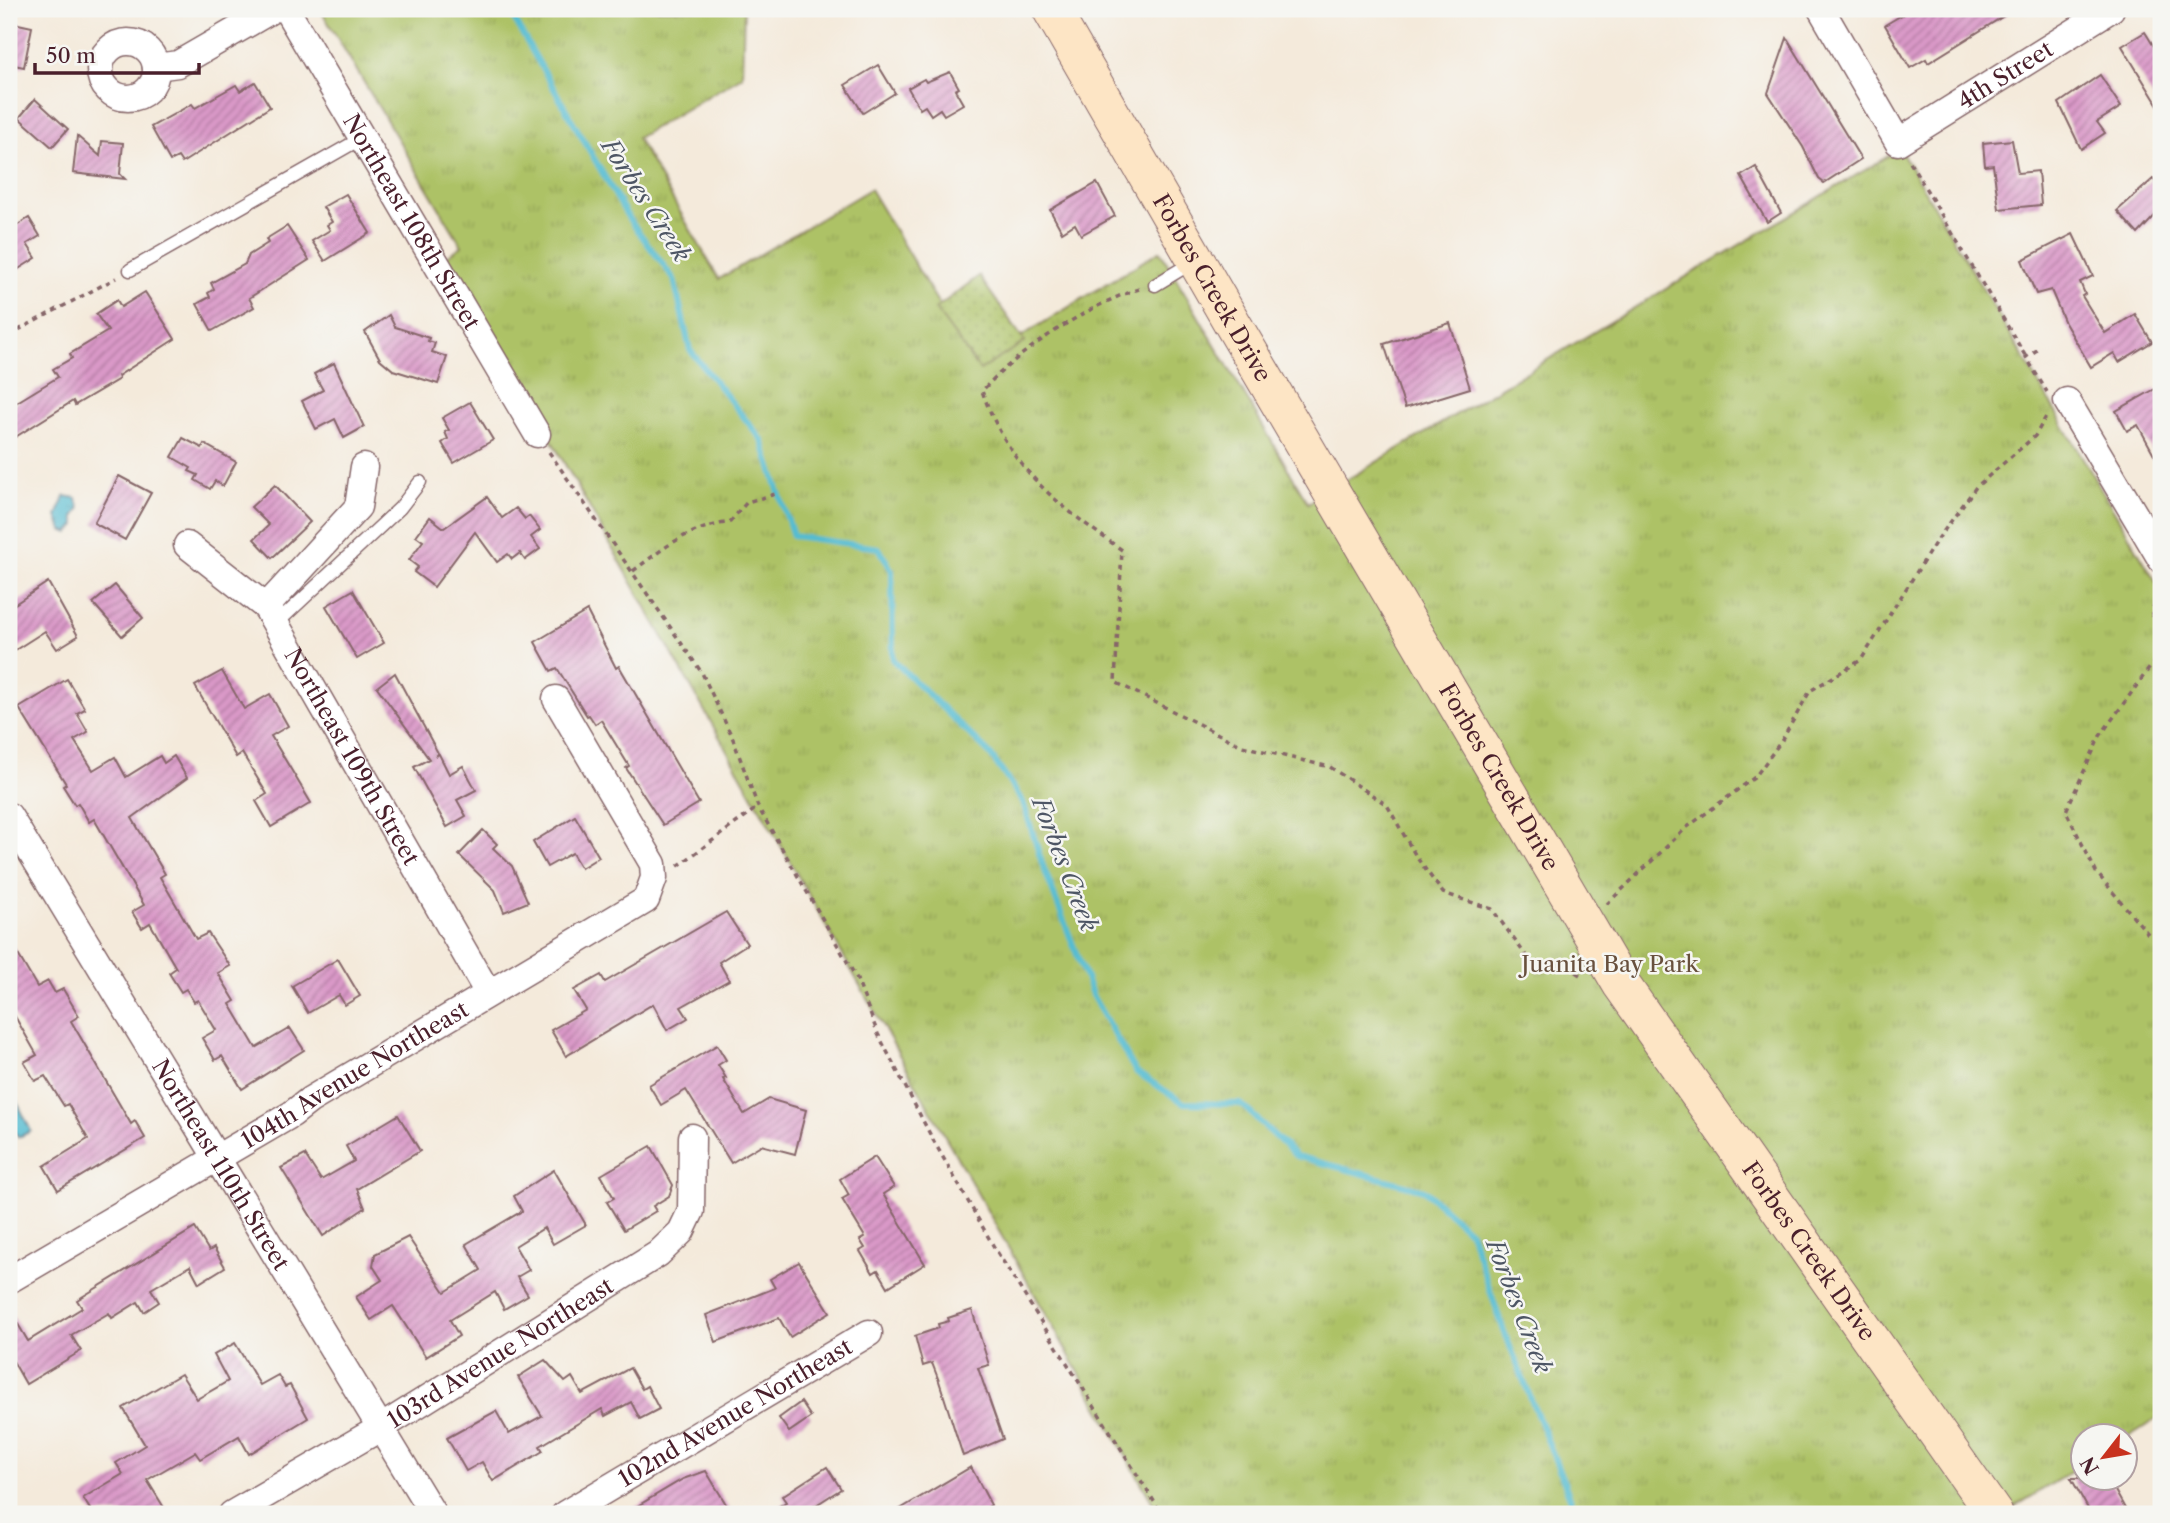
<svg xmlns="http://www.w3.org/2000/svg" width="2170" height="1523" viewBox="0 0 2170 1523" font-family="'Libre Caslon Text',serif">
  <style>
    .park { fill: url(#park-tufts); stroke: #7c7048; stroke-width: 2 }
    .garden { fill: url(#garden-dots); stroke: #7c7048; stroke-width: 2 }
    .water { fill: url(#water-ripples); stroke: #4f6e7e; stroke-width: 2 }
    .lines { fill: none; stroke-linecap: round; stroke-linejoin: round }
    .stream { stroke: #54bcd1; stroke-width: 6 }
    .building { fill: url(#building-hatch) }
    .lane-casing { stroke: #866669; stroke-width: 15 }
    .street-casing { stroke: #866669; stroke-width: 29 }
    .secondary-casing { stroke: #866669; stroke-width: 39 }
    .path { stroke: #866669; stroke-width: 3.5; stroke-dasharray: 5 5; stroke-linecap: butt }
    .lane { stroke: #fff; stroke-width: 12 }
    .street { stroke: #fff; stroke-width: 26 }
    .secondary { stroke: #fde5c5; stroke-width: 37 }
    .labels { text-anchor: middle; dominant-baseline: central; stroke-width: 5; stroke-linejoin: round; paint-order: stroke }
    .street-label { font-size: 23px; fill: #4a1f2b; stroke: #f6f6f2 }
    .park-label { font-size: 23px; fill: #68503d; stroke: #f6f6f2 }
    .water-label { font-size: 24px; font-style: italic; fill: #4e5665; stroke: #f6f6f2 }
  </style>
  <defs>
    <pattern id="park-tufts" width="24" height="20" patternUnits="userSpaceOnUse" patternTransform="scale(1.75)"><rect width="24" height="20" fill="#adc266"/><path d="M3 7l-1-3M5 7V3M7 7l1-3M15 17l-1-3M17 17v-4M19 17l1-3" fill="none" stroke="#96a659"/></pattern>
    <pattern id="garden-dots" width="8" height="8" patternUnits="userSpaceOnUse" patternTransform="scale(1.75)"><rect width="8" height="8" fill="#adc266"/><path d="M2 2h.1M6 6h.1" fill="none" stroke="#96a659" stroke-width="1.8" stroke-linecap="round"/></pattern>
    <pattern id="water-ripples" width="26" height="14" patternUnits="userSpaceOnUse" patternTransform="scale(1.75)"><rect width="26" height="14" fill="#54bcd1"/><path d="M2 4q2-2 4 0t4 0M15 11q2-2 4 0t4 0" fill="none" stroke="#4898aa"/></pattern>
    <pattern id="building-hatch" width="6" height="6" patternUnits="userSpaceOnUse" patternTransform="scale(1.75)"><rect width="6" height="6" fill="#da99c8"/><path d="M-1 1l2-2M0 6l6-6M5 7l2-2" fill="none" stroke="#b37ca3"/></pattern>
  </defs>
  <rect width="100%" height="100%" fill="#f6f6f2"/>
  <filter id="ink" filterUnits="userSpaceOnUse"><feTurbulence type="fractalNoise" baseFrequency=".0143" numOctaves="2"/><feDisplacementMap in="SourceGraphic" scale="14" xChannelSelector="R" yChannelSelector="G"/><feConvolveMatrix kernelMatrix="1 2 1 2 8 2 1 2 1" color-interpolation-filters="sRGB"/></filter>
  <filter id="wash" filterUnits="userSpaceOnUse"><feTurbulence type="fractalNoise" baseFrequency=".00686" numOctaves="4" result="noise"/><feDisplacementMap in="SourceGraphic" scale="28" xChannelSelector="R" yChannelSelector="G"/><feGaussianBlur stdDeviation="1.57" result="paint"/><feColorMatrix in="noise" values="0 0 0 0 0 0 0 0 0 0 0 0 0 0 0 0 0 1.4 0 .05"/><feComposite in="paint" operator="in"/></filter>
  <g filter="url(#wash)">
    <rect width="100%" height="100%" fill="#f4eadb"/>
    <!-- park -->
    <polygon class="park" points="320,9 744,9 742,76 637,138 719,279 870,189 975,365 1160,251 1308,503 1900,149 2161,590 2161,1416 2125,1439 2124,1436 2082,1436 2082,1465 2003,1514 1159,1514 549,436 443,259 462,246"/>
    <!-- garden -->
    <polygon class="garden" points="979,276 1025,342 980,370 935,309"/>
    <!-- water -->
    <g class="water">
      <polygon points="65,496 76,498 80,508 74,517 76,525 69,533 62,530 57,516"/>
      <polygon points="15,1098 31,1131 19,1137 9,1126 9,1101"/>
    </g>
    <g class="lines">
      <!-- stream -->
      <polyline class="stream" points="508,9 629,219 674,279 690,350 762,440 793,536 879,548 892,571 893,660 990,754 1023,802 1042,863 1093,997 1136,1072 1184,1103 1241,1104 1296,1156 1424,1190 1470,1232 1504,1331 1573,1505 1572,1514"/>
    </g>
    <g id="blocks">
      <!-- building -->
      <g class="building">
        <polygon points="1912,9 2015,9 1928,63 1926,59 1910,68 1885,25"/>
        <polygon points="9,22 32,27 24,67 9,64"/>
        <polygon points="2145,32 2161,58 2161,110 2122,46"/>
        <polygon points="1787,38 1861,159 1824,183 1819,179 1803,147 1768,93"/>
        <polygon points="878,65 895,93 863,113 845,85"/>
        <polygon points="950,72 959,88 955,90 963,104 944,115 940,109 931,115 925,106 920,109 908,88 924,79 926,82"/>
        <polygon points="2100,75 2121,107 2097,122 2105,133 2081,149 2059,103"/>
        <polygon points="255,82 270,107 182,163 178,157 170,161 151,127 192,104 195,108 236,85 240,91"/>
        <polygon points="35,99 68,129 52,147 19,118"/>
        <polygon points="77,136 100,156 102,141 123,143 120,174 125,179 73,173"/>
        <polygon points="2012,140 2018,173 2038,171 2041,205 1999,209 1993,165 1985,166 1983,143"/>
        <polygon points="1756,167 1781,213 1767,222 1741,176"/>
        <polygon points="2153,179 2161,188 2161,209 2138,234 2117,211"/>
        <polygon points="1097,183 1115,216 1081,235 1075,224 1062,232 1050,210"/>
        <polygon points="346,194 370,233 325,261 312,241 330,230 327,225 332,222 323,207"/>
        <polygon points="9,214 16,226 29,218 40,236 27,244 36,258 9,275"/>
        <polygon points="287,226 309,260 249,298 254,307 212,331 197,304 210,297 208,293 214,289 211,283 245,264 249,255 268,243 266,239"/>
        <polygon points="2073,234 2093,276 2080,282 2085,294 2082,296 2105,333 2135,314 2152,342 2119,362 2114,353 2091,367 2065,323 2051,290 2036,294 2022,260"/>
        <polygon points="145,292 175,339 118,376 119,379 75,405 73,401 9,441 9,407 58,377 53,369 72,358 70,354 108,331 96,314 117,300 121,307"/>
        <polygon points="389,315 395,327 429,338 428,341 435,343 432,352 447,357 438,384 393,370 380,359 365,332"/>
        <polygon points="1450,323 1470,388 1405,408 1384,344"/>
        <polygon points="334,363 364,427 344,438 335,419 316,429 302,401 323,390 314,374"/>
        <polygon points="2155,389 2161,400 2161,467 2138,425 2127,431 2116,411"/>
        <polygon points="470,402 493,440 454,463 442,443 448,439 445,432 449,430 442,418"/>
        <polygon points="183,438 202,448 204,444 236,462 223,486 215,481 210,489 195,480 198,475 189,471 191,468 172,457"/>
        <polygon points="119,476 151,493 125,540 94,523"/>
        <polygon points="275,485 310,522 272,558 254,539 269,525 251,507"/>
        <polygon points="487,497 502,518 516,508 525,519 529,516 540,530 531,537 540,549 525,560 520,553 512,559 508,554 497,562 475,532 434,587 414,572 418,567 409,560 423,541 416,536 430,517 444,528"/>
        <polygon points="48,582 78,636 57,649 45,631 9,654 9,608"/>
        <polygon points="115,585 143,618 122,636 93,603"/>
        <polygon points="353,590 384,643 357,659 326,606"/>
        <polygon points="587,611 616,668 619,666 699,803 663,825 626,768 629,766 601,720 595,724 589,715 587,716 557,668 551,671 535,642"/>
        <polygon points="222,671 244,709 270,694 288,726 271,736 311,803 271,827 256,801 267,794 242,753 236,757 195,686"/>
        <polygon points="395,673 438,753 435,756 439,754 449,774 463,766 476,790 457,800 466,816 447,827 414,767 429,759 377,687"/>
        <polygon points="67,679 85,709 77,713 88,732 74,740 93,770 115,757 126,777 160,756 164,763 174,756 187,778 132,818 165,874 160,877 196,939 208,933 230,966 218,973 235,1001 230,1004 256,1048 290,1028 304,1050 242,1089 222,1056 215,1060 202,1038 216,1030 198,1000 194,1002 186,989 181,992 169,973 176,968 150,923 142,928 132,912 144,905 94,819 89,822 78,803 75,805 63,786 66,784 19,708"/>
        <polygon points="575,816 599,857 581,868 572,853 547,867 533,842"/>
        <polygon points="483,830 497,844 493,848 512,866 528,902 504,912 495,890 459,855"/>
        <polygon points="726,912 747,944 719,962 729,980 681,1007 688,1018 667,1030 653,1004 566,1056 551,1030 586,1010 574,990 601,975 605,982"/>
        <polygon points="9,939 37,987 48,981 55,993 63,989 79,1016 71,1021 131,1124 135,1121 145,1138 58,1190 44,1166 88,1139 68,1104 64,1106 45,1076 35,1081 24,1062 37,1055 9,1006"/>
        <polygon points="338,959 360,996 345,1005 339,995 308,1013 292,986"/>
        <polygon points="717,1045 726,1060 718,1065 726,1078 723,1079 744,1114 769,1099 806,1110 795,1154 761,1145 731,1163 686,1090 661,1105 649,1085"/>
        <polygon points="398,1115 420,1151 357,1189 365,1208 323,1236 281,1168 305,1155 321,1180 354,1161 346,1146"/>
        <polygon points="651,1146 673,1185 669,1196 653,1206 656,1211 624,1230 607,1202 614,1198 601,1175"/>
        <polygon points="875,1157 894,1187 883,1194 925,1264 888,1287 878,1270 873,1273 860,1251 865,1248 860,1240 865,1237 842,1199 849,1195 840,1179"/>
        <polygon points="554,1170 586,1225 553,1244 544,1228 515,1246 529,1270 517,1277 528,1295 504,1309 495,1292 450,1320 459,1336 426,1357 393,1306 371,1320 356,1297 382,1280 373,1266 375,1254 408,1237 445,1292 481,1270 466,1244 522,1211 514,1196"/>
        <polygon points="195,1228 209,1251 214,1248 225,1267 199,1283 190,1266 151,1289 159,1302 144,1312 138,1302 112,1318 109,1313 71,1335 81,1351 26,1384 9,1354 9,1309 28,1341 82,1308 77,1300"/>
        <polygon points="799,1262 830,1312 790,1337 779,1318 716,1342 706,1315 775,1288 770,1279"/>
        <polygon points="972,1310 989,1365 978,1368 1003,1439 963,1456 939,1381 932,1363 923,1366 915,1336 939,1328 938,1324 949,1321 948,1318"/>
        <polygon points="235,1343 260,1385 278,1375 285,1387 290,1385 308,1418 249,1454 239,1436 200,1459 195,1452 147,1480 168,1514 93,1514 83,1498 123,1474 116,1463 145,1445 123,1408 181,1374 197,1399 228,1381 214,1355"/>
        <polygon points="545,1360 565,1382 572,1377 582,1394 630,1368 642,1389 647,1386 659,1409 640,1419 631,1402 605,1416 602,1409 540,1446 543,1451 493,1481 482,1462 466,1471 447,1438 496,1411 509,1434 542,1416 518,1377"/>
        <polygon points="801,1402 811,1417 789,1432 779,1418"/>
        <polygon points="827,1467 841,1489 802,1514 766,1514 786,1502 782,1496"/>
        <polygon points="971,1467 991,1505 987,1508 990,1514 892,1514"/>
        <polygon points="706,1471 732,1514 624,1514 683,1479"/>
        <polygon points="2071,1478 2108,1478 2128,1514 2091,1514"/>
      </g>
    </g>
  </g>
  <g filter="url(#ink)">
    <use href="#blocks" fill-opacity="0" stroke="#866669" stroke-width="2"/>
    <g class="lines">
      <defs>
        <g id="lane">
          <polyline points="130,270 362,138"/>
          <polyline points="1155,285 1193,262"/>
          <polyline points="276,624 400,508 420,482"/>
        </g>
        <g id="street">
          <path id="s1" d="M 286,9 L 537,434"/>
          <path id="s2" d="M 1821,9 L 1898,142 L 2111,9"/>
          <circle cx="128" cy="70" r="28"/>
          <polyline points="156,67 178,64 273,9"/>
          <polyline points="2067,401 2161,559"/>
          <path id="s3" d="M 187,545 L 266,607 L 488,993"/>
          <polyline points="266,607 358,507 364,467"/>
          <path id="s4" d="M 9,816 L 433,1514"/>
          <path id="s5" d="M 9,1280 L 292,1114 L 310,1100 L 646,900 L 654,878 L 653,864 L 556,699"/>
          <path id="s6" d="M 232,1514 L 382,1427 L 658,1254 L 681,1232 L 691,1211 L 692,1137"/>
          <path id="s7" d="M 565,1514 L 869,1333"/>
        </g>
        <g id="secondary">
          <path id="s8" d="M 1051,9 L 1231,321 L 1621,984 L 1994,1514"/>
        </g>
      </defs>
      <!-- lane casing -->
      <use href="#lane" class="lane-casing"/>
      <!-- street casing -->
      <use href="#street" class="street-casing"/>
      <!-- secondary casing -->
      <use href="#secondary" class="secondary-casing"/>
      <!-- path -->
      <g class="path">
        <polyline points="1910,162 2026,357"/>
        <path d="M 1139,289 C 1091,303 1015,353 982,391 C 1010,469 1056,504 1122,550 L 1115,682 L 1242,746 L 1330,767 L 1387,805 L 1417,858 L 1443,893 L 1492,909 L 1535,968 L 1569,968 L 1580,975"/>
        <polyline points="9,335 116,278"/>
        <polyline points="2037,350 2026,357 2047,392"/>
        <polyline points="549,452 702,673 733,739 758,807 856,977 878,1034 932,1138 994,1247 1162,1514"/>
        <path d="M 633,571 C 668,545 686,529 730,522 L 747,502 L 779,493"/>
        <polyline points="2161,595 2151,610 2161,645"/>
        <polyline points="2161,652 2100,736 2066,811 2096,872 2149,935 2161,934"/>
        <polyline points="678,866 758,807"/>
        <polyline points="1607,904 1686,828 1755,777 1782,740 1810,691 1861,660 1935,543 1976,487 2035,436 2047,415"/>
      </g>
      <!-- lane -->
      <use href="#lane" class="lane"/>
      <!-- street -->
      <use href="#street" class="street"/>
      <!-- secondary -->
      <use href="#secondary" class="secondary"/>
    </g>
  </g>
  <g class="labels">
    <!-- street labels -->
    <g class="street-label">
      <text stroke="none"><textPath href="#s2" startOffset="280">4th Street</textPath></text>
      <text stroke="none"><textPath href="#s1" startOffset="247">Northeast 108th Street</textPath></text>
      <text stroke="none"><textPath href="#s8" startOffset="322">Forbes Creek Drive</textPath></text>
      <text stroke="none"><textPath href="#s3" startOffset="273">Northeast 109th Street</textPath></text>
      <text stroke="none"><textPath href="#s8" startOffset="889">Forbes Creek Drive</textPath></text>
      <text stroke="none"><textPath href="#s5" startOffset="402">104th Avenue Northeast</textPath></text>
      <text stroke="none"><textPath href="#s4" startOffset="408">Northeast 110th Street</textPath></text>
      <text stroke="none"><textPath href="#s8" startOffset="1456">Forbes Creek Drive</textPath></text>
      <text stroke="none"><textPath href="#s6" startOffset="313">103rd Avenue Northeast</textPath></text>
      <text stroke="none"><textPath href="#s7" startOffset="198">102nd Avenue Northeast</textPath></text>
    </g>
    <!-- park labels -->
    <g class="park-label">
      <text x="1610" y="964">Juanita Bay Park</text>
    </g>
    <!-- water labels -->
    <g class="water-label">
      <text transform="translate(646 200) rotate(57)">Forbes Creek</text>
      <text transform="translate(1065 864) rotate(69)">Forbes Creek</text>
      <text transform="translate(1519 1306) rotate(69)">Forbes Creek</text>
    </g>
  </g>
  <!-- margin -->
  <rect width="2170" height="1523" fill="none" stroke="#f6f6f2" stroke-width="35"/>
  <!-- north arrow -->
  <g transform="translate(2104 1457) rotate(239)"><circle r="33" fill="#f6f6f2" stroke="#b1a0a2" stroke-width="2"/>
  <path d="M0-5L12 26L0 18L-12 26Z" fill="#c8321e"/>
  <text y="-10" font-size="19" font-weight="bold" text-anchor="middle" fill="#4a1f2b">N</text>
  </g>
  <!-- scale -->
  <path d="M35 63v10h164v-10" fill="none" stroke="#4a1f2b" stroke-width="3.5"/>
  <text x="46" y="63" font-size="21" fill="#4a1f2b" stroke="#f6f6f2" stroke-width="5" paint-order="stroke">50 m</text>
</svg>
